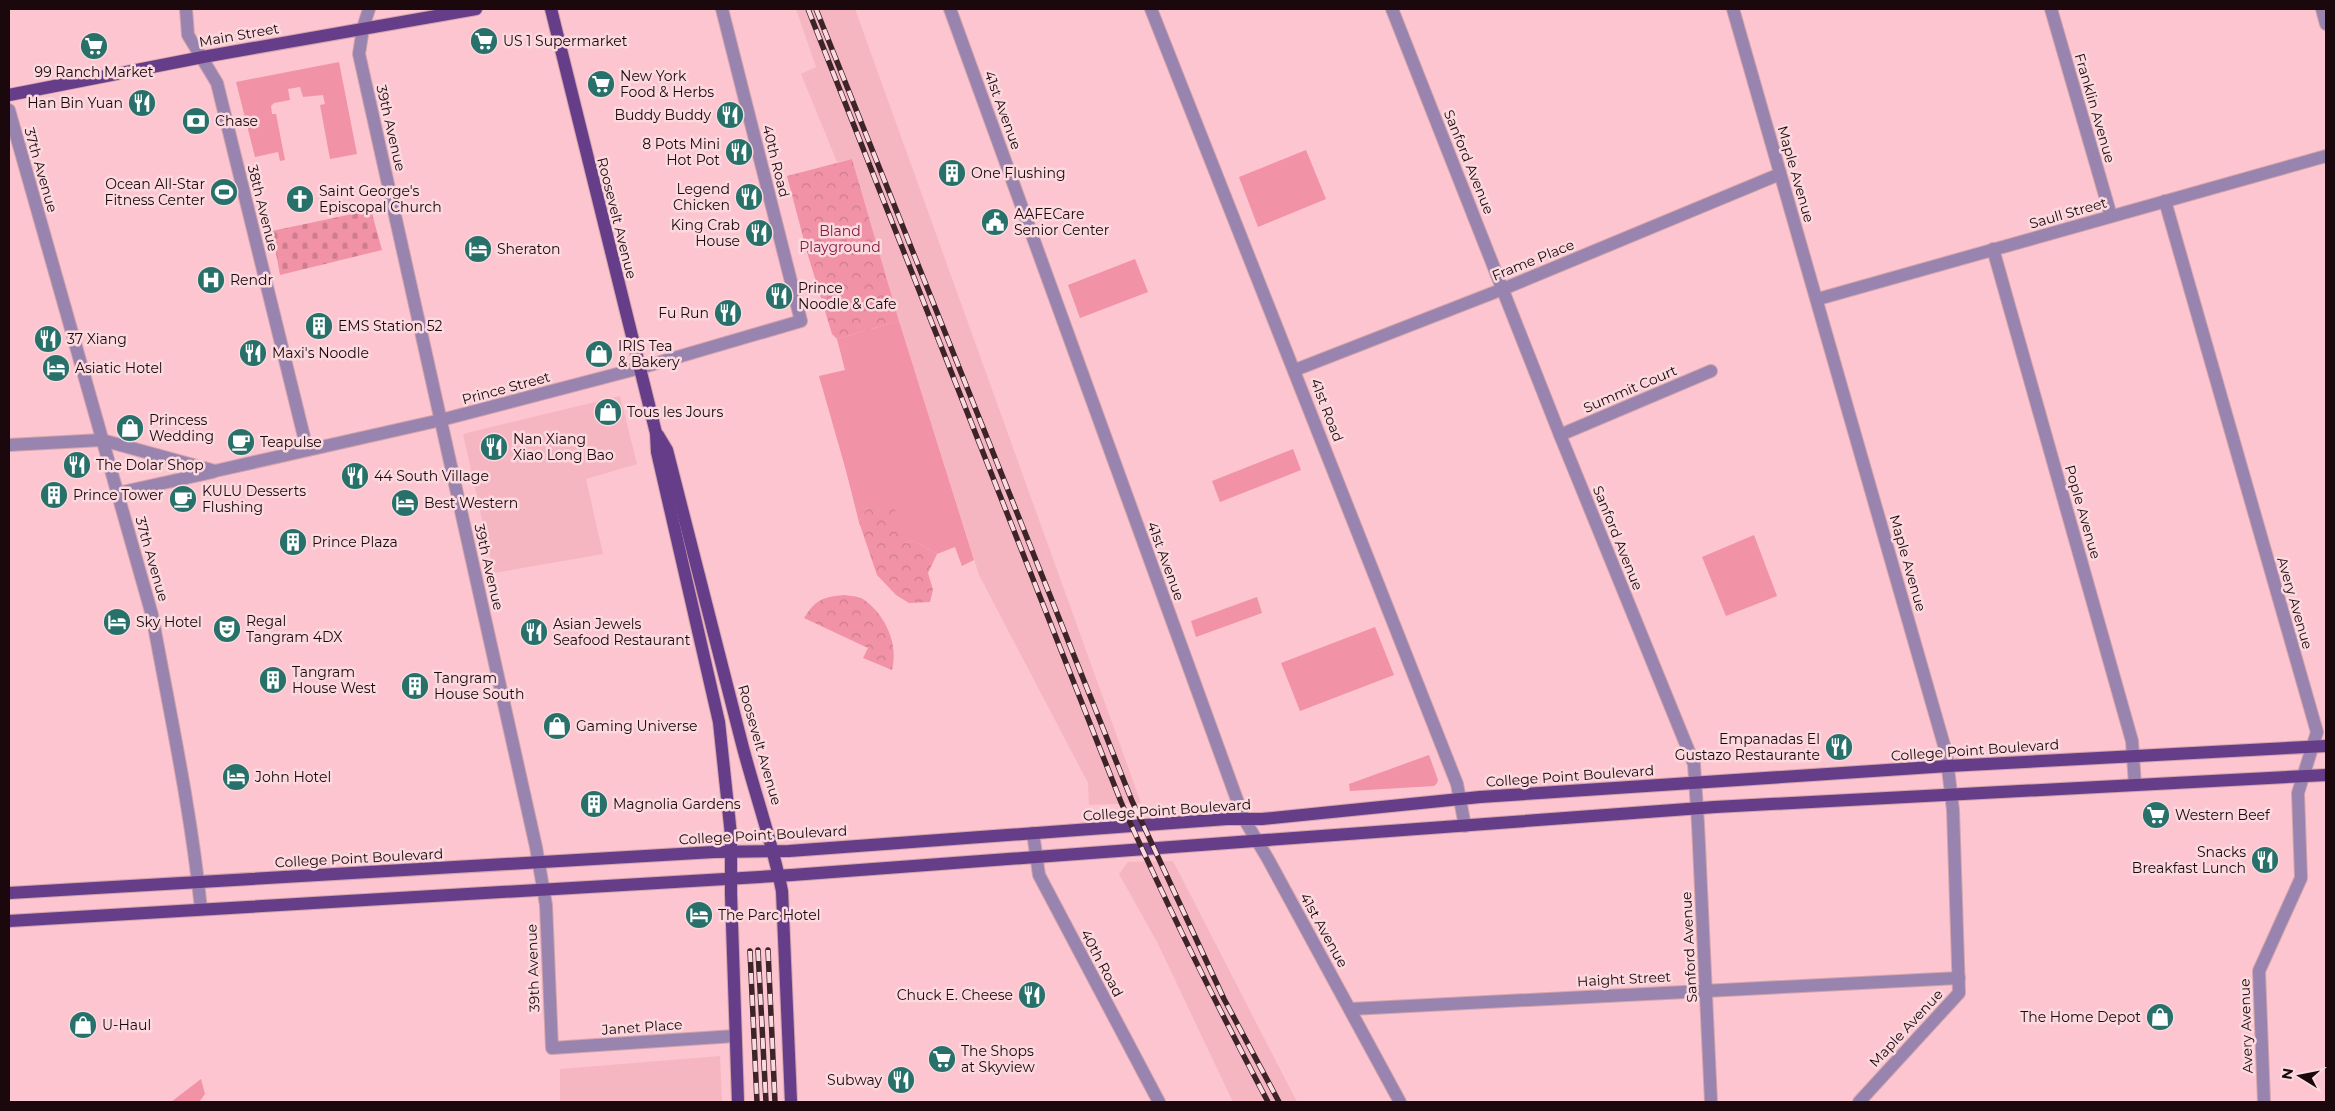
<svg xmlns="http://www.w3.org/2000/svg" width="2335" height="1111" viewBox="0 0 2335 1111" font-family="Montserrat,sans-serif">
  <style>
    .built { fill: #f5b6c2 }
    .grass { fill: #f192a6 }
    .cemetery { fill: url(#cemetery-stones) }
    .park { fill: url(#park-crowns) }
    .lines { fill: none; stroke-linecap: round; stroke-linejoin: round }
    .minor-casing { stroke: #d3a3ac; stroke-width: 14 }
    .major-casing { stroke: #d3a3ac; stroke-width: 14 }
    .minor { stroke: #9884ae; stroke-width: 12 }
    .major { stroke: #653d88; stroke-width: 12 }
    .rail-casing { stroke: #3c2429; stroke-width: 5.5 }
    .rail { stroke: #fbd9de; stroke-width: 4; stroke-dasharray: 11; stroke-linecap: butt }
    .labels { text-anchor: middle; dominant-baseline: central; stroke-width: 5; stroke-linejoin: round; paint-order: stroke }
    .street-label { font-size: 14px; fill: #1a080c; stroke: #fbd9de }
    .poi-label { font-size: 14px; fill: #1a080c; stroke: #fbd9de; text-anchor: start }
    .park-label { font-size: 14px; fill: #861d40; stroke: #fbd9de }
  </style>
  <defs>
    <pattern id="cemetery-stones" width="16" height="16" patternUnits="userSpaceOnUse" patternTransform="scale(1.25)"><rect width="16" height="16" fill="#f192a6"/><path d="M2 7V4a2 2 0 0 1 4 0v3zM10 15v-3a2 2 0 0 1 4 0v3z" fill="#ce7c8e"/></pattern>
    <pattern id="park-crowns" width="20" height="18" patternUnits="userSpaceOnUse" patternTransform="scale(1.25)"><rect width="20" height="18" fill="#f192a6"/><path d="M2 6a3 3 0 1 1 6 0M12 15a3 3 0 1 1 6 0" fill="none" stroke="#ce7c8e"/></pattern>
  </defs>
  <rect width="100%" height="100%" fill="#fcc5cf"/>
  <!-- built -->
  <g class="built">
    <polygon points="796,9 855,9 1141,803 1089,805 1088,783 979,575 899,321 852,159 837,162 801,74 816,67"/>
    <polygon points="620,396 637,464 586,479 603,554 494,573 463,434"/>
    <polygon points="1173,861 1297,1102 1233,1102 1157,942 1119,874 1128,862"/>
    <polygon points="720,1056 722,1102 560,1102 560,1069"/>
  </g>
  <!-- grass -->
  <g class="grass">
    <polygon points="339,62 357,154 330,159 320,105 325,104 323,95 303,97 300,87 288,89 290,100 274,103 271,106 272,114 276,114 285,160 280,161 278,152 255,157 236,82"/>
    <polygon points="1306,150 1326,199 1258,227 1239,177"/>
    <polygon points="1135,259 1148,292 1080,318 1068,285"/>
    <polygon points="899,321 974,560 962,566 955,547 937,554 914,541 905,543 883,510 868,506 859,522 845,467 819,376 845,370 837,339"/>
    <polygon points="1293,449 1301,470 1220,502 1212,481"/>
    <polygon points="1754,535 1777,596 1726,616 1702,557"/>
    <polygon points="1257,597 1262,613 1196,637 1191,621"/>
    <polygon points="1375,627 1394,675 1300,711 1281,663"/>
    <polygon points="1429,755 1438,780 1437,783 1434,786 1350,791 1349,784"/>
    <polygon points="201,1079 205,1094 199,1102 171,1102"/>
  </g>
  <!-- cemetery -->
  <polygon class="cemetery" points="371,210 382,250 280,275 272,231"/>
  <!-- park -->
  <g class="park">
    <polygon points="852,159 899,321 837,339 832,334 807,252 787,176"/>
    <polygon points="878,503 883,509 894,507 905,543 914,541 937,554 928,573 933,590 930,602 909,603 896,595 877,575 859,522 868,506"/>
    <path d="M 844,595 C 850,596 858,596 863,599 C 885,614 899,644 892,670 L 863,658 L 868,648 L 804,618 C 816,599 823,597 844,595 Z"/>
  </g>
  <g class="lines">
    <defs>
      <g id="minor">
        <polyline points="186,9 188,35 217,83 307,449"/>
        <polyline points="369,9 363,28 359,54 536,847 546,905 552,1048 735,1036"/>
        <polyline points="950,9 1244,819 1268,859 1400,1102"/>
        <polyline points="1151,9 1457,784 1465,826"/>
        <polyline points="1392,9 1560,435 1694,764 1698,824 1711,1102"/>
        <polyline points="1733,9 1946,752 1953,810 1959,993 1859,1102"/>
        <polyline points="2051,9 2111,216"/>
        <polyline points="2322,9 2326,24"/>
        <path d="M 9,110 L 152,615 C 170,713 191,810 201,909"/>
        <polyline points="2165,201 2317,732 2298,793 2301,878 2259,971 2264,1102"/>
        <polyline points="1993,249 2132,741 2135,785"/>
        <polyline points="1818,299 2326,156"/>
        <polyline points="1295,370 1503,289 1780,174"/>
        <polyline points="1560,435 1711,371"/>
        <polyline points="9,445 102,440 215,471 441,420 640,368 801,321 722,9"/>
        <polyline points="118,493 213,472"/>
        <polyline points="1033,833 1039,875 1159,1102"/>
        <polyline points="1351,1009 1959,978"/>
      </g>
      <g id="major">
        <polyline points="551,9 656,433 657,452 719,722 731,835 731,894 738,1102"/>
        <polyline points="9,95 203,57 476,9"/>
        <path d="M 658,435 L 667,450 C 692,548 717,646 742,744 C 755,794 772,841 782,891 L 791,1102"/>
        <polyline points="9,893 714,852 789,851 1227,819 1262,819 1480,797 1948,766 2326,746"/>
        <polyline points="9,921 792,875 1715,807 2326,775"/>
      </g>
    </defs>
    <!-- minor casing -->
    <use href="#minor" class="minor-casing"/>
    <!-- major casing -->
    <use href="#major" class="major-casing"/>
    <!-- minor -->
    <use href="#minor" class="minor"/>
    <!-- major -->
    <use href="#major" class="major"/>
    <defs>
      <g id="rail">
        <path d="M 808,9 L 1121,802 C 1166,904 1216,1004 1268,1102"/>
        <polyline points="816,9 1132,801 1224,999 1279,1102"/>
        <polyline points="758,950 766,1102"/>
        <polyline points="768,950 775,1102"/>
        <polyline points="750,951 757,1102"/>
      </g>
    </defs>
    <!-- rail casing -->
    <use href="#rail" class="rail-casing"/>
    <!-- rail -->
    <use href="#rail" class="rail"/>
  </g>
  <!-- icons -->
  <defs>
    <symbol id="supermarket-disc" viewBox="-11 -11 22 22"><circle r="9.5" fill="#28716a" stroke="#fbd9de"/><path d="M-6-5.5h2.5l.6 2H6L4.5 2H-2.5L-4.4-4H-6ZM-1.5 3.2a1.3 1.3 0 1 0 .1 0ZM3 3.2a1.3 1.3 0 1 0 .1 0Z" fill="#fff"/></symbol>
    <symbol id="restaurant-disc" viewBox="-11 -11 22 22"><circle r="9.5" fill="#28716a" stroke="#fbd9de"/><path d="M-5-6h1v4h1v-4h1v4h1v-4h1v5L-1.5 .5V6h-2V.5L-5-1ZM5-6V6H3V1.5H1.5Q1.5-4 5-6Z" fill="#fff"/></symbol>
    <symbol id="bank-disc" viewBox="-11 -11 22 22"><circle r="9.5" fill="#28716a" stroke="#fbd9de"/><path d="M-6-4H6V4H-6ZM0-2.3a2.3 2.3 0 1 0 0 4.6a2.3 2.3 0 1 0 0-4.6Z" fill="#fff"/></symbol>
    <symbol id="building-disc" viewBox="-11 -11 22 22"><circle r="9.5" fill="#28716a" stroke="#fbd9de"/><path d="M-4-6H4V6H1V3H-1V6H-4ZM-2.5-4.3h1.7v1.8h-1.7ZM.8-4.3h1.7v1.8H.8ZM-2.5-1h1.7V.8h-1.7ZM.8-1h1.7V.8H.8Z" fill="#fff"/></symbol>
    <symbol id="stadium-disc" viewBox="-11 -11 22 22"><circle r="9.5" fill="#28716a" stroke="#fbd9de"/><path d="M0-5a6.5 5 0 1 0 0 10a6.5 5 0 1 0 0-10ZM-3.5-1.8h7v3.6h-7Z" fill="#fff"/></symbol>
    <symbol id="church-disc" viewBox="-11 -11 22 22"><circle r="9.5" fill="#28716a" stroke="#fbd9de"/><path d="M-1.2-6h2.4v3.5h3.3v2.4h-3.3V6h-2.4V-.1h-3.3v-2.4h3.3Z" fill="#fff"/></symbol>
    <symbol id="civic-disc" viewBox="-11 -11 22 22"><circle r="9.5" fill="#28716a" stroke="#fbd9de"/><path d="M-.6-6.5H3V-4.5H.6V-3L4-1V1h2V6H-6V1h2V-1L-.6-3ZM-1.2 2.5V6h2.4V2.5Z" fill="#fff"/></symbol>
    <symbol id="hotel-disc" viewBox="-11 -11 22 22"><circle r="9.5" fill="#28716a" stroke="#fbd9de"/><path d="M-6-4.5h1.5V1H6V5H4.5V3h-9V5H-6ZM-4 0a1.8 1.8 0 1 1 3.6 0ZM.5 0V-2.5h3Q6-2.5 6 0Z" fill="#fff"/></symbol>
    <symbol id="hospital-disc" viewBox="-11 -11 22 22"><circle r="9.5" fill="#28716a" stroke="#fbd9de"/><path d="M-5-5h3v3.5h4V-5h3V5h-3V1.5h-4V5h-3Z" fill="#fff"/></symbol>
    <symbol id="shop-disc" viewBox="-11 -11 22 22"><circle r="9.5" fill="#28716a" stroke="#fbd9de"/><path d="M-5-2.5h2.3a2.7 3.5 0 0 1 5.4 0H5L5.5 6h-11ZM-1.5-2.5h3a1.5 2.3 0 0 0-3 0Z" fill="#fff"/></symbol>
    <symbol id="cafe-disc" viewBox="-11 -11 22 22"><circle r="9.5" fill="#28716a" stroke="#fbd9de"/><path d="M-5.5-4.5H6V0H3Q3 3.5 0 3.5H-2.5Q-5.5 3.5-5.5 0ZM3-3.2v2h1.7v-2ZM-6 4.5H4V6H-6Z" fill="#fff"/></symbol>
    <symbol id="theatre-disc" viewBox="-11 -11 22 22"><circle r="9.5" fill="#28716a" stroke="#fbd9de"/><path d="M-5-5.5Q0-4 5-5.5V0Q5 5 0 6Q-5 5-5 0ZM-3.3-2.5H-1v1.5H-3.3ZM1-2.5H3.3v1.5H1ZM-2.8 1Q0 5.5 2.8 1Z" fill="#fff"/></symbol>
  </defs>
  <g fill-rule="evenodd">
    <use href="#supermarket-disc" x="468" y="25" width="32" height="32"/>
    <use href="#supermarket-disc" x="78" y="30" width="32" height="32"/>
    <use href="#supermarket-disc" x="585" y="68" width="32" height="32"/>
    <use href="#restaurant-disc" x="126" y="87" width="32" height="32"/>
    <use href="#restaurant-disc" x="714" y="99" width="32" height="32"/>
    <use href="#bank-disc" x="180" y="105" width="32" height="32"/>
    <use href="#restaurant-disc" x="723" y="136" width="32" height="32"/>
    <use href="#building-disc" x="936" y="157" width="32" height="32"/>
    <use href="#stadium-disc" x="208" y="176" width="32" height="32"/>
    <use href="#restaurant-disc" x="733" y="181" width="32" height="32"/>
    <use href="#church-disc" x="284" y="183" width="32" height="32"/>
    <use href="#civic-disc" x="979" y="206" width="32" height="32"/>
    <use href="#restaurant-disc" x="743" y="217" width="32" height="32"/>
    <use href="#hotel-disc" x="462" y="233" width="32" height="32"/>
    <use href="#hospital-disc" x="195" y="264" width="32" height="32"/>
    <use href="#restaurant-disc" x="763" y="280" width="32" height="32"/>
    <use href="#restaurant-disc" x="712" y="297" width="32" height="32"/>
    <use href="#building-disc" x="303" y="310" width="32" height="32"/>
    <use href="#restaurant-disc" x="32" y="323" width="32" height="32"/>
    <use href="#restaurant-disc" x="237" y="337" width="32" height="32"/>
    <use href="#shop-disc" x="583" y="338" width="32" height="32"/>
    <use href="#hotel-disc" x="40" y="352" width="32" height="32"/>
    <use href="#shop-disc" x="592" y="396" width="32" height="32"/>
    <use href="#shop-disc" x="114" y="412" width="32" height="32"/>
    <use href="#cafe-disc" x="225" y="426" width="32" height="32"/>
    <use href="#restaurant-disc" x="478" y="431" width="32" height="32"/>
    <use href="#restaurant-disc" x="61" y="449" width="32" height="32"/>
    <use href="#restaurant-disc" x="339" y="460" width="32" height="32"/>
    <use href="#building-disc" x="38" y="479" width="32" height="32"/>
    <use href="#cafe-disc" x="167" y="483" width="32" height="32"/>
    <use href="#hotel-disc" x="389" y="487" width="32" height="32"/>
    <use href="#building-disc" x="277" y="526" width="32" height="32"/>
    <use href="#hotel-disc" x="101" y="606" width="32" height="32"/>
    <use href="#theatre-disc" x="211" y="613" width="32" height="32"/>
    <use href="#restaurant-disc" x="518" y="616" width="32" height="32"/>
    <use href="#building-disc" x="257" y="664" width="32" height="32"/>
    <use href="#building-disc" x="399" y="670" width="32" height="32"/>
    <use href="#shop-disc" x="541" y="710" width="32" height="32"/>
    <use href="#restaurant-disc" x="1823" y="731" width="32" height="32"/>
    <use href="#hotel-disc" x="220" y="761" width="32" height="32"/>
    <use href="#building-disc" x="578" y="788" width="32" height="32"/>
    <use href="#supermarket-disc" x="2140" y="799" width="32" height="32"/>
    <use href="#restaurant-disc" x="2249" y="844" width="32" height="32"/>
    <use href="#hotel-disc" x="683" y="899" width="32" height="32"/>
    <use href="#restaurant-disc" x="1016" y="979" width="32" height="32"/>
    <use href="#shop-disc" x="2144" y="1001" width="32" height="32"/>
    <use href="#shop-disc" x="67" y="1009" width="32" height="32"/>
    <use href="#supermarket-disc" x="926" y="1043" width="32" height="32"/>
    <use href="#restaurant-disc" x="885" y="1064" width="32" height="32"/>
  </g>
  <g class="labels">
    <!-- street labels -->
    <g class="street-label">
      <text transform="translate(239 35) rotate(-10)">Main Street</text>
      <text transform="translate(2095 108) rotate(74)">Franklin Avenue</text>
      <text transform="translate(1003 110) rotate(70)">41st Avenue</text>
      <text transform="translate(391 128) rotate(77)">39th Avenue</text>
      <text transform="translate(776 161) rotate(76)">40th Road</text>
      <text transform="translate(1469 162) rotate(68)">Sanford Avenue</text>
      <text transform="translate(41 170) rotate(74)">37th Avenue</text>
      <text transform="translate(1796 174) rotate(74)">Maple Avenue</text>
      <text transform="translate(263 208) rotate(76)">38th Avenue</text>
      <text transform="translate(2068 213) rotate(-16)">Saull Street</text>
      <text transform="translate(617 218) rotate(76)">Roosevelt Avenue</text>
      <text transform="translate(1533 260) rotate(-22)">Frame Place</text>
      <text transform="translate(506 388) rotate(-15)">Prince Street</text>
      <text transform="translate(1630 389) rotate(-23)">Summit Court</text>
      <text transform="translate(1327 410) rotate(69)">41st Road</text>
      <text transform="translate(2083 512) rotate(74)">Pople Avenue</text>
      <text transform="translate(1618 538) rotate(68)">Sanford Avenue</text>
      <text transform="translate(152 559) rotate(74)">37th Avenue</text>
      <text transform="translate(1166 561) rotate(70)">41st Avenue</text>
      <text transform="translate(1908 563) rotate(74)">Maple Avenue</text>
      <text transform="translate(489 567) rotate(77)">39th Avenue</text>
      <text transform="translate(2295 603) rotate(74)">Avery Avenue</text>
      <text transform="translate(760 745) rotate(74)">Roosevelt Avenue</text>
      <text transform="translate(1975 750) rotate(-4)">College Point Boulevard</text>
      <text transform="translate(1570 776) rotate(-4)">College Point Boulevard</text>
      <text transform="translate(1167 810) rotate(-4)">College Point Boulevard</text>
      <text transform="translate(763 835) rotate(-3)">College Point Boulevard</text>
      <text transform="translate(359 858) rotate(-3)">College Point Boulevard</text>
      <text transform="translate(1324 930) rotate(61)">41st Avenue</text>
      <text transform="translate(1689 947) rotate(-93)">Sanford Avenue</text>
      <text transform="translate(1102 963) rotate(62)">40th Road</text>
      <text transform="translate(533 968) rotate(-92)">39th Avenue</text>
      <text transform="translate(1624 979) rotate(-3)">Haight Street</text>
      <text transform="translate(2246 1026) rotate(-92)">Avery Avenue</text>
      <text transform="translate(642 1027) rotate(-4)">Janet Place</text>
      <text transform="translate(1906 1028) rotate(-47)">Maple Avenue</text>
    </g>
    <!-- poi labels -->
    <g class="poi-label">
      <text x="503" y="41">US 1 Supermarket</text>
      <text x="94" y="72" text-anchor="middle">99 Ranch Market</text>
      <text x="620" y="76">New York<tspan x="620" dy="16">Food &amp; Herbs</tspan></text>
      <text x="123" y="103" text-anchor="end">Han Bin Yuan</text>
      <text x="711" y="115" text-anchor="end">Buddy Buddy</text>
      <text x="215" y="121">Chase</text>
      <text x="720" y="144" text-anchor="end">8 Pots Mini<tspan x="720" dy="16">Hot Pot</tspan></text>
      <text x="971" y="173">One Flushing</text>
      <text x="205" y="184" text-anchor="end">Ocean All-Star<tspan x="205" dy="16">Fitness Center</tspan></text>
      <text x="730" y="189" text-anchor="end">Legend<tspan x="730" dy="16">Chicken</tspan></text>
      <text x="319" y="191">Saint George's<tspan x="319" dy="16">Episcopal Church</tspan></text>
      <text x="1014" y="214">AAFECare<tspan x="1014" dy="16">Senior Center</tspan></text>
      <text x="740" y="225" text-anchor="end">King Crab<tspan x="740" dy="16">House</tspan></text>
      <text x="497" y="249">Sheraton</text>
      <text x="230" y="280">Rendr</text>
      <text x="798" y="288">Prince<tspan x="798" dy="16">Noodle &amp; Cafe</tspan></text>
      <text x="709" y="313" text-anchor="end">Fu Run</text>
      <text x="338" y="326">EMS Station 52</text>
      <text x="67" y="339">37 Xiang</text>
      <text x="618" y="346">IRIS Tea<tspan x="618" dy="16">&amp; Bakery</tspan></text>
      <text x="272" y="353">Maxi's Noodle</text>
      <text x="75" y="368">Asiatic Hotel</text>
      <text x="627" y="412">Tous les Jours</text>
      <text x="149" y="420">Princess<tspan x="149" dy="16">Wedding</tspan></text>
      <text x="513" y="439">Nan Xiang<tspan x="513" dy="16">Xiao Long Bao</tspan></text>
      <text x="260" y="442">Teapulse</text>
      <text x="96" y="465">The Dolar Shop</text>
      <text x="374" y="476">44 South Village</text>
      <text x="202" y="491">KULU Desserts<tspan x="202" dy="16">Flushing</tspan></text>
      <text x="73" y="495">Prince Tower</text>
      <text x="424" y="503">Best Western</text>
      <text x="312" y="542">Prince Plaza</text>
      <text x="246" y="621">Regal<tspan x="246" dy="16">Tangram 4DX</tspan></text>
      <text x="136" y="622">Sky Hotel</text>
      <text x="553" y="624">Asian Jewels<tspan x="553" dy="16">Seafood Restaurant</tspan></text>
      <text x="292" y="672">Tangram<tspan x="292" dy="16">House West</tspan></text>
      <text x="434" y="678">Tangram<tspan x="434" dy="16">House South</tspan></text>
      <text x="576" y="726">Gaming Universe</text>
      <text x="1820" y="739" text-anchor="end">Empanadas El<tspan x="1820" dy="16">Gustazo Restaurante</tspan></text>
      <text x="255" y="777">John Hotel</text>
      <text x="613" y="804">Magnolia Gardens</text>
      <text x="2175" y="815">Western Beef</text>
      <text x="2246" y="852" text-anchor="end">Snacks<tspan x="2246" dy="16">Breakfast Lunch</tspan></text>
      <text x="718" y="915">The Parc Hotel</text>
      <text x="1013" y="995" text-anchor="end">Chuck E. Cheese</text>
      <text x="2141" y="1017" text-anchor="end">The Home Depot</text>
      <text x="102" y="1025">U-Haul</text>
      <text x="961" y="1051">The Shops<tspan x="961" dy="16">at Skyview</tspan></text>
      <text x="882" y="1080" text-anchor="end">Subway</text>
    </g>
    <!-- park labels -->
    <g class="park-label">
      <text x="840" y="231">Bland<tspan x="840" dy="16">Playground</tspan></text>
    </g>
  </g>
  <!-- border -->
  <rect width="2335" height="1111" fill="none" stroke="#1a080c" stroke-width="20"/>
  <!-- north arrow -->
  <g transform="translate(2300 1076) rotate(280)" stroke="#fbd9de" stroke-width="4" paint-order="stroke">
  <path d="M0-4L9 19L0 12L-9 19Z" fill="#1a080c"/>
  <text y="-8" font-size="14" font-weight="bold" text-anchor="middle" fill="#1a080c">N</text>
  </g>
</svg>
